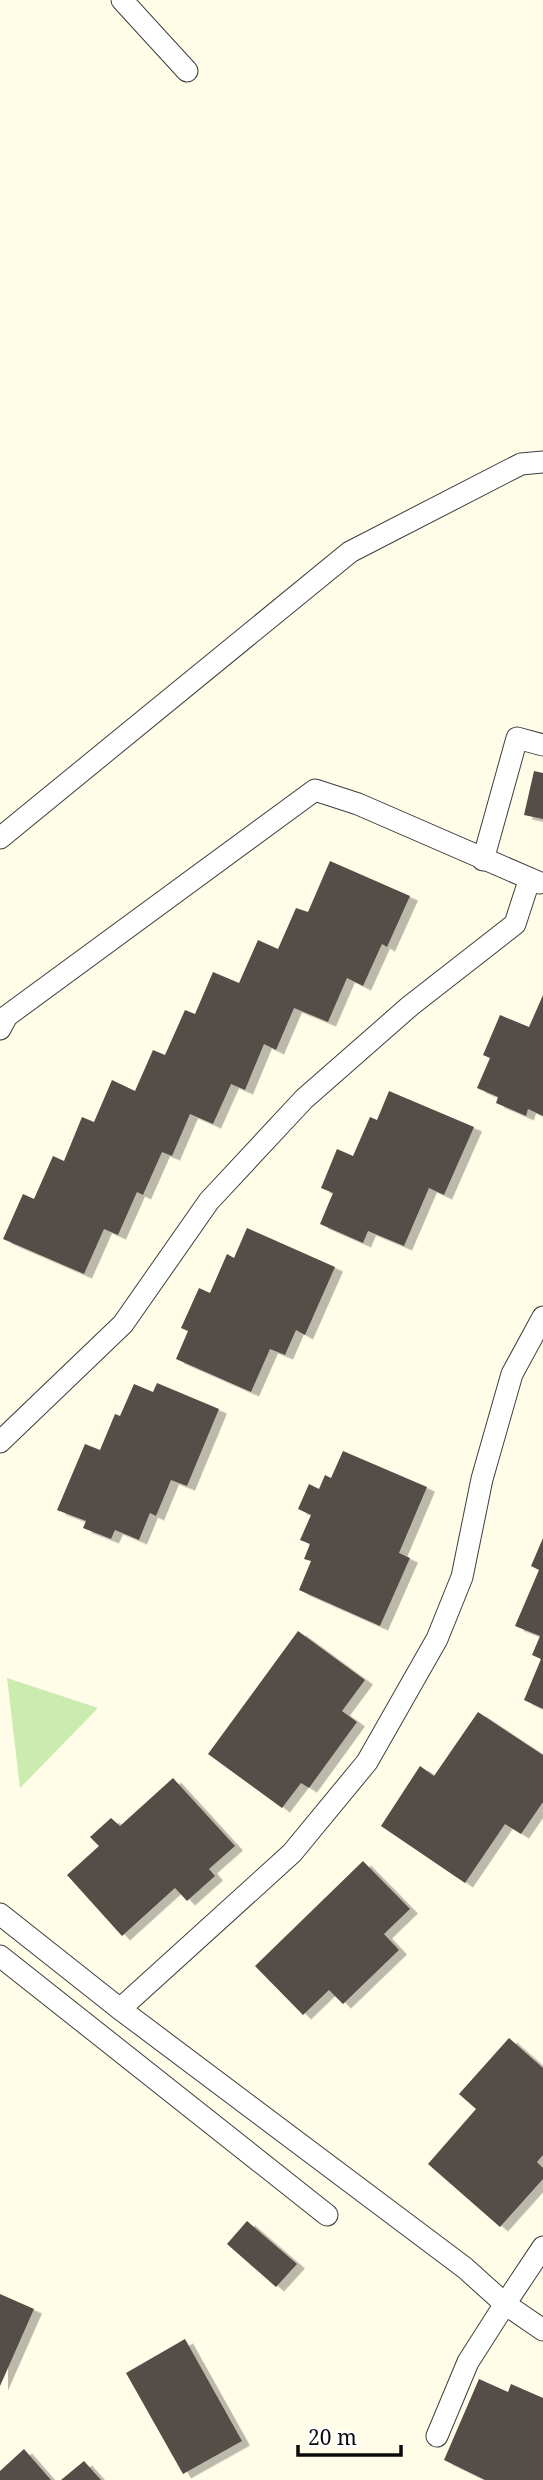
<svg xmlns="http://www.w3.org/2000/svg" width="543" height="2480" viewBox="0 0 543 2480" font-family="'Noto Serif',serif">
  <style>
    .green { fill: #caecaf }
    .building { fill: #544d46; filter: url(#shadow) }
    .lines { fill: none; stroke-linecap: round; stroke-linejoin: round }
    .service-casing { stroke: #3e3e3e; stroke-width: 23 }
    .service { stroke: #fff; stroke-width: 21 }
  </style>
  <defs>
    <filter id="shadow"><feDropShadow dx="8" dy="4.5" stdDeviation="0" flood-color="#0004"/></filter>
  </defs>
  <rect width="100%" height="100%" fill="#fffce8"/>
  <!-- green -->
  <polygon class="green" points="7,1678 98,1708 20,1788"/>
  <!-- building -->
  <g class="building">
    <polygon points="534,771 543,773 543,819 524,815"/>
    <polygon points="330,861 410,896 387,947 382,944 363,986 347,978 328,1022 294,1008 276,1050 264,1044 245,1090 231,1084 213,1124 190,1114 172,1156 162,1152 143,1195 137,1192 118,1235 104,1229 84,1274 3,1239 23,1194 34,1199 53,1156 64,1161 82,1117 94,1122 112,1080 135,1091 153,1050 165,1055 185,1010 195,1014 213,972 239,983 258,940 278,949 296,908 308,912"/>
    <polygon points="543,995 543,1116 528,1109 526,1116 496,1103 498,1097 477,1088 490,1058 483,1055 500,1015 529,1027"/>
    <polygon points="389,1091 474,1127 444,1195 429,1188 404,1246 368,1231 363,1243 320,1224 333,1193 321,1188 337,1149 353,1156 370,1117 377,1120"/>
    <polygon points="247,1228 335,1267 305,1335 296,1330 285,1355 270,1349 251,1392 176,1359 188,1331 181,1328 199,1288 210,1293 227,1254 234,1258"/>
    <polygon points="157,1383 219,1409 187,1486 171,1480 156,1516 150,1513 139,1540 115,1530 111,1539 83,1528 86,1521 57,1510 85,1444 100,1450 115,1414 120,1416 134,1384 153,1392"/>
    <polygon points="343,1451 427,1487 399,1553 410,1558 380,1626 299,1590 311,1561 304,1559 310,1544 300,1540 311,1515 298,1509 309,1484 319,1489 325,1475 331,1478"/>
    <polygon points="543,1538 543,1709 524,1700 541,1659 532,1655 540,1636 515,1626 539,1570 531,1566"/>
    <polygon points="298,1631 365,1680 342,1711 357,1722 309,1788 301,1783 282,1808 208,1754"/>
    <polygon points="478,1712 543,1755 543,1802 521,1834 505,1824 465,1883 381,1826 420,1766 434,1776"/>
    <polygon points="173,1778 235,1846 209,1869 215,1876 187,1901 175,1888 122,1936 67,1875 99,1846 90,1837 111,1818 120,1826"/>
    <polygon points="363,1861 410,1909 384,1934 399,1950 343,2004 329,1990 303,2015 255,1966"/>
    <polygon points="509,2038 543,2068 543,2155 537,2162 543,2168 543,2179 500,2227 428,2164 476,2109 459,2094"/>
    <polygon points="247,2221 297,2264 276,2287 227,2244"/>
    <polygon points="0,2294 34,2309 0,2386"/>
    <polygon points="185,2339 242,2441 183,2474 126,2373"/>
    <polygon points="479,2379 508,2392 511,2384 543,2398 543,2480 485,2480 444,2460"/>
    <polygon points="24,2449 51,2480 0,2480 0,2471"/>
    <polygon points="84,2461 101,2480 61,2480"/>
  </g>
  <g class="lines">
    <defs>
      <g id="service">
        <polyline points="122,0 187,71"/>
        <polyline points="0,838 350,552 521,464 543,462"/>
        <polyline points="483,860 517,738 543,745"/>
        <polyline points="0,1029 7,1016 315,790 358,804 540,883"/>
        <polyline points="543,1317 512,1374 482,1479 462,1577 437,1639 367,1762 292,1853 120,2009 465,2268 505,2304 543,2247"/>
        <polyline points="0,1442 123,1324 209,1201 304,1099 410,1006 515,924 529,881"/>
        <polyline points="0,1914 120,2009"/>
        <polyline points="0,1956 327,2215"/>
        <polyline points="437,2436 468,2362 505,2304 543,2330"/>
      </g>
    </defs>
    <!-- service casing -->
    <use href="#service" class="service-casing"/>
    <!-- service -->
    <use href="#service" class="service"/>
  </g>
  <!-- scale -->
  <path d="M298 2445v10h103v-10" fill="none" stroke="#0b0b0b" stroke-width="3.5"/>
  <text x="308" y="2445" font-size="21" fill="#0b0b0b" stroke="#ffffff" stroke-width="5" paint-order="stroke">20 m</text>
</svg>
